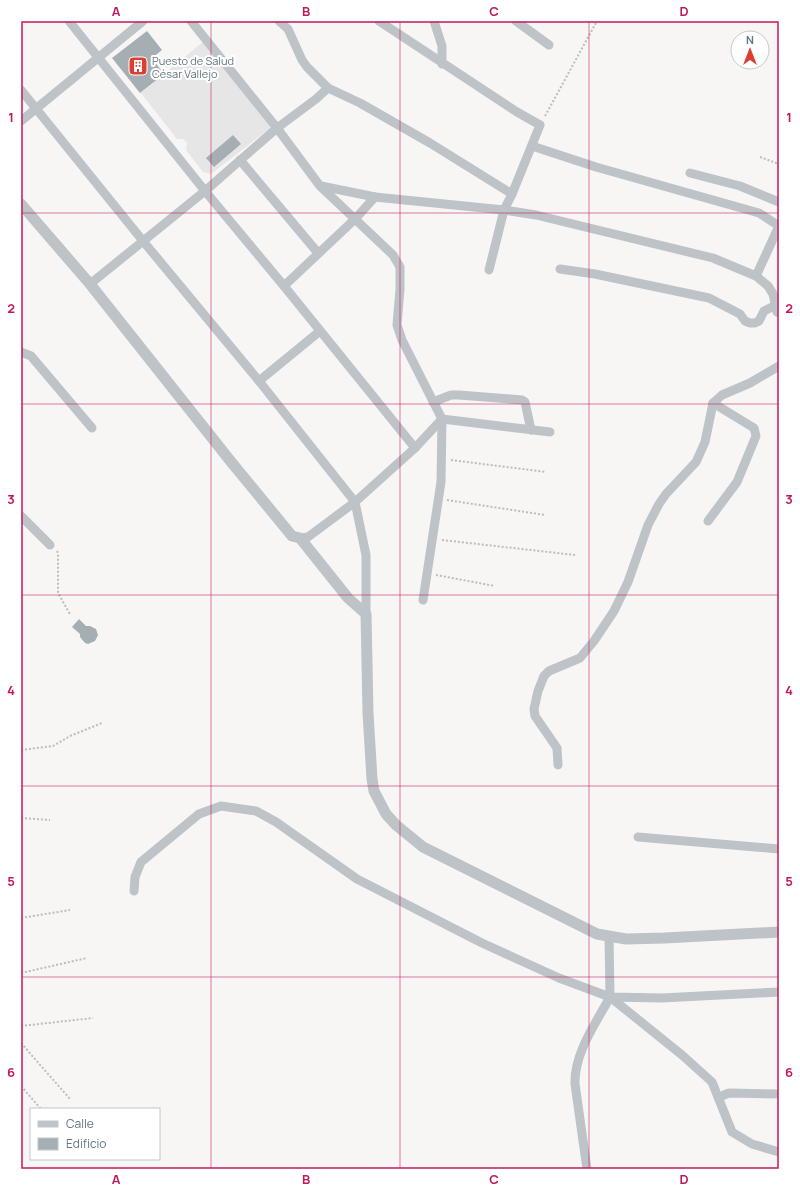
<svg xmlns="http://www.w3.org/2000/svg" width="800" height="1190" viewBox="0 0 800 1190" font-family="Manrope,sans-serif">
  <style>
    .built { fill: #e5e6e5 }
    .building { fill: #a5afb3 }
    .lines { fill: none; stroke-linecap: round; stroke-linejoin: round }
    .path { stroke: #babdbf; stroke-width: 2; stroke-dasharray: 2 2; stroke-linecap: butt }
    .minor { stroke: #bdc3c6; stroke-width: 9 }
    .tertiary { stroke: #bdc3c6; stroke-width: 11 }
    .grid { fill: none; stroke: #c2185b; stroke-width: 1; stroke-opacity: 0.55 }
    .labels { text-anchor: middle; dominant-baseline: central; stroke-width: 4; stroke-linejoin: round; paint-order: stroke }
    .poi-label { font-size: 11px; fill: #63767e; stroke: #fff; text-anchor: start }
    .neatline { fill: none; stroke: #c2185b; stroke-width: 1.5 }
    .grid-label { font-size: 13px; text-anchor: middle; font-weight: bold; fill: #c2185b }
  </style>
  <rect width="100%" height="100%" fill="#f7f6f4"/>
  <!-- built -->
  <polygon class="built" points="204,41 269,121 270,128 211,174 203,172 186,150 187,143 183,139 177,139 141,93"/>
  <!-- building -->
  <g class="building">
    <polygon points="147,31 162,50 152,58 164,74 140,93 112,58"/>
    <polygon points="233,135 241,144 214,167 206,158"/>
    <polygon points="79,619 86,626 90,626 96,629 98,635 95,641 88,644 85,643 80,637 80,634 72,627"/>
  </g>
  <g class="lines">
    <!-- path -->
    <g class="path">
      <polyline points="545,116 597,21"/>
      <polyline points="760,157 779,164"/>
      <polyline points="451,460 546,472"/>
      <polyline points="447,500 545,515"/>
      <polyline points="442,540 575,555"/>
      <polyline points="57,551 58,553 58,593 70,614"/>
      <polyline points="436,575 495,586"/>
      <polyline points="21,750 53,746 70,736 102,723"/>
      <polyline points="21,818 50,820"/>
      <polyline points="21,918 70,910"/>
      <polyline points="21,973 87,958"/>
      <polyline points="21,1026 93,1018"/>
      <polyline points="21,1043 70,1099"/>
      <polyline points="21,1086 41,1109"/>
    </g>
    <!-- minor -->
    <g class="minor">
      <polyline points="69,21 205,191 284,286 415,448"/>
      <polyline points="191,21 277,128 320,186 393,255 400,267 400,289 397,325 402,340 442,419 441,482 423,600"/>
      <polyline points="279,21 288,29 302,60 307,67 328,88 360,103 430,143 512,194"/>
      <polyline points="379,21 517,112 540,125 512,194 504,210 489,270"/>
      <polyline points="434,21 442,46 442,64"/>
      <polyline points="516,21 549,45"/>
      <polyline points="21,90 143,241 259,381 355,502 366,555 366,614"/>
      <polyline points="21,121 143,21"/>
      <polyline points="532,146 596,167 759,213 779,226"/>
      <polyline points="240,160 318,253"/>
      <polyline points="690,173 740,186 779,202"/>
      <polyline points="321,186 375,197"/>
      <polyline points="560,269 595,274 709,298 740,314 745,321 750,323 755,323 759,321 764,311 776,305"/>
      <polyline points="756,276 779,226"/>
      <polyline points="90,284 205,191 277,128 316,99 328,88"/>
      <polyline points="284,286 355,219 375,197 504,210 536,215 713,258 756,276 768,286 773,294 777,312 779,313"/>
      <polyline points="21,352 31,356 92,428"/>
      <polyline points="259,381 320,331"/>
      <polyline points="433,402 451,395 459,395 522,400 525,402 531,430"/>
      <polyline points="21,516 50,545"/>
      <polyline points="708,521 737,482 756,436 754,428 713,403"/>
      <polyline points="300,538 308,537 355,502 415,448 442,419 550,432"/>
      <polyline points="558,765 557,748 535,716 534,709 538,691 544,676 549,671 580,658 594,641 614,611 628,582 648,525 659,504 666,494 696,462 705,442 713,403 722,395 750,383 779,366"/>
      <polyline points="638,837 779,849"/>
      <polyline points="134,891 135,877 141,862 199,814 221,806 256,811 276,822 357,879 482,943 559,978 610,997 662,998 779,992"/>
      <polyline points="609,936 610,997 682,1055 712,1082 732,1132 752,1144 779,1152"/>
      <polyline points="719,1098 724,1095 729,1093 779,1094"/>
      <path d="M 587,1169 L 575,1084 C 574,1053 596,1023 610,997"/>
    </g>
    <!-- tertiary -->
    <polyline class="tertiary" points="21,204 90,284 232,463 292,536 300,538 348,598 366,614 368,713 372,779 374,791 386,814 396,825 423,847 597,934 626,939 664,938 779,932"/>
  </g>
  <!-- grid -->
  <path class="grid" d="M 211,21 L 211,1169M 400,21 L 400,1169M 589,21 L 589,1169M 21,213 L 779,213M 21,404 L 779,404M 21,595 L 779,595M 21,786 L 779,786M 21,977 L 779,977"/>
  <!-- icons -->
  <defs>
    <symbol id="building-square" viewBox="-11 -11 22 22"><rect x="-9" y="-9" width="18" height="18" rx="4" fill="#dc3f2f" stroke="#fff"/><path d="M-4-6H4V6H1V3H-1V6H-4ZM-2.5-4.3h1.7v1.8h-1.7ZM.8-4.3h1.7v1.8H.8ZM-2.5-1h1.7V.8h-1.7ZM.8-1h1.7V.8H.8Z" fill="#fff"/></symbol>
  </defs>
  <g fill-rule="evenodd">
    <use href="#building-square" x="127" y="55" width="22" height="22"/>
  </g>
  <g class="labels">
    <!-- poi labels -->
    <g class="poi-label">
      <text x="152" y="60">Puesto de Salud<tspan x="152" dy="13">César Vallejo</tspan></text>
    </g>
  </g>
  <!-- border -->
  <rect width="800" height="1190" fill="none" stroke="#ffffff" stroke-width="44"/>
  <!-- legend -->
  <rect x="30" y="1108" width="130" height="52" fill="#ffffff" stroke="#c1c8cb"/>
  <rect x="38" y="1121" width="20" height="6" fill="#bdc3c6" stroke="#c1c8cb"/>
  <text x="66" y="1128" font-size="12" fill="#63767e">Calle</text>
  <rect x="38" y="1138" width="20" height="12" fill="#a5afb3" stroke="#c1c8cb"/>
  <text x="66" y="1148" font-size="12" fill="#63767e">Edificio</text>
  <!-- north arrow -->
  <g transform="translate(750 50)"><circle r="19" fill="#ffffff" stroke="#c1c8cb"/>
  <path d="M0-3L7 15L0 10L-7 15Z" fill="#dc3f2f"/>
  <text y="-6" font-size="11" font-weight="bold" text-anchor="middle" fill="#63767e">N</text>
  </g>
  <rect x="22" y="22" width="756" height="1146" class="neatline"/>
  <g class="grid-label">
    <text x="116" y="16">A</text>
    <text x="306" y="16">B</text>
    <text x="494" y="16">C</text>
    <text x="684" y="16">D</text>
    <text x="11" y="122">1</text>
    <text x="789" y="122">1</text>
    <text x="11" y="313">2</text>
    <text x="789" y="313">2</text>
    <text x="11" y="504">3</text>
    <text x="789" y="504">3</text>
    <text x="11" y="695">4</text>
    <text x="789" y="695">4</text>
    <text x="11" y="886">5</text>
    <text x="789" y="886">5</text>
    <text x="11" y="1077">6</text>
    <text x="789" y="1077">6</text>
    <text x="116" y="1184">A</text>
    <text x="306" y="1184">B</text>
    <text x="494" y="1184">C</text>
    <text x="684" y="1184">D</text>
  </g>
</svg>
